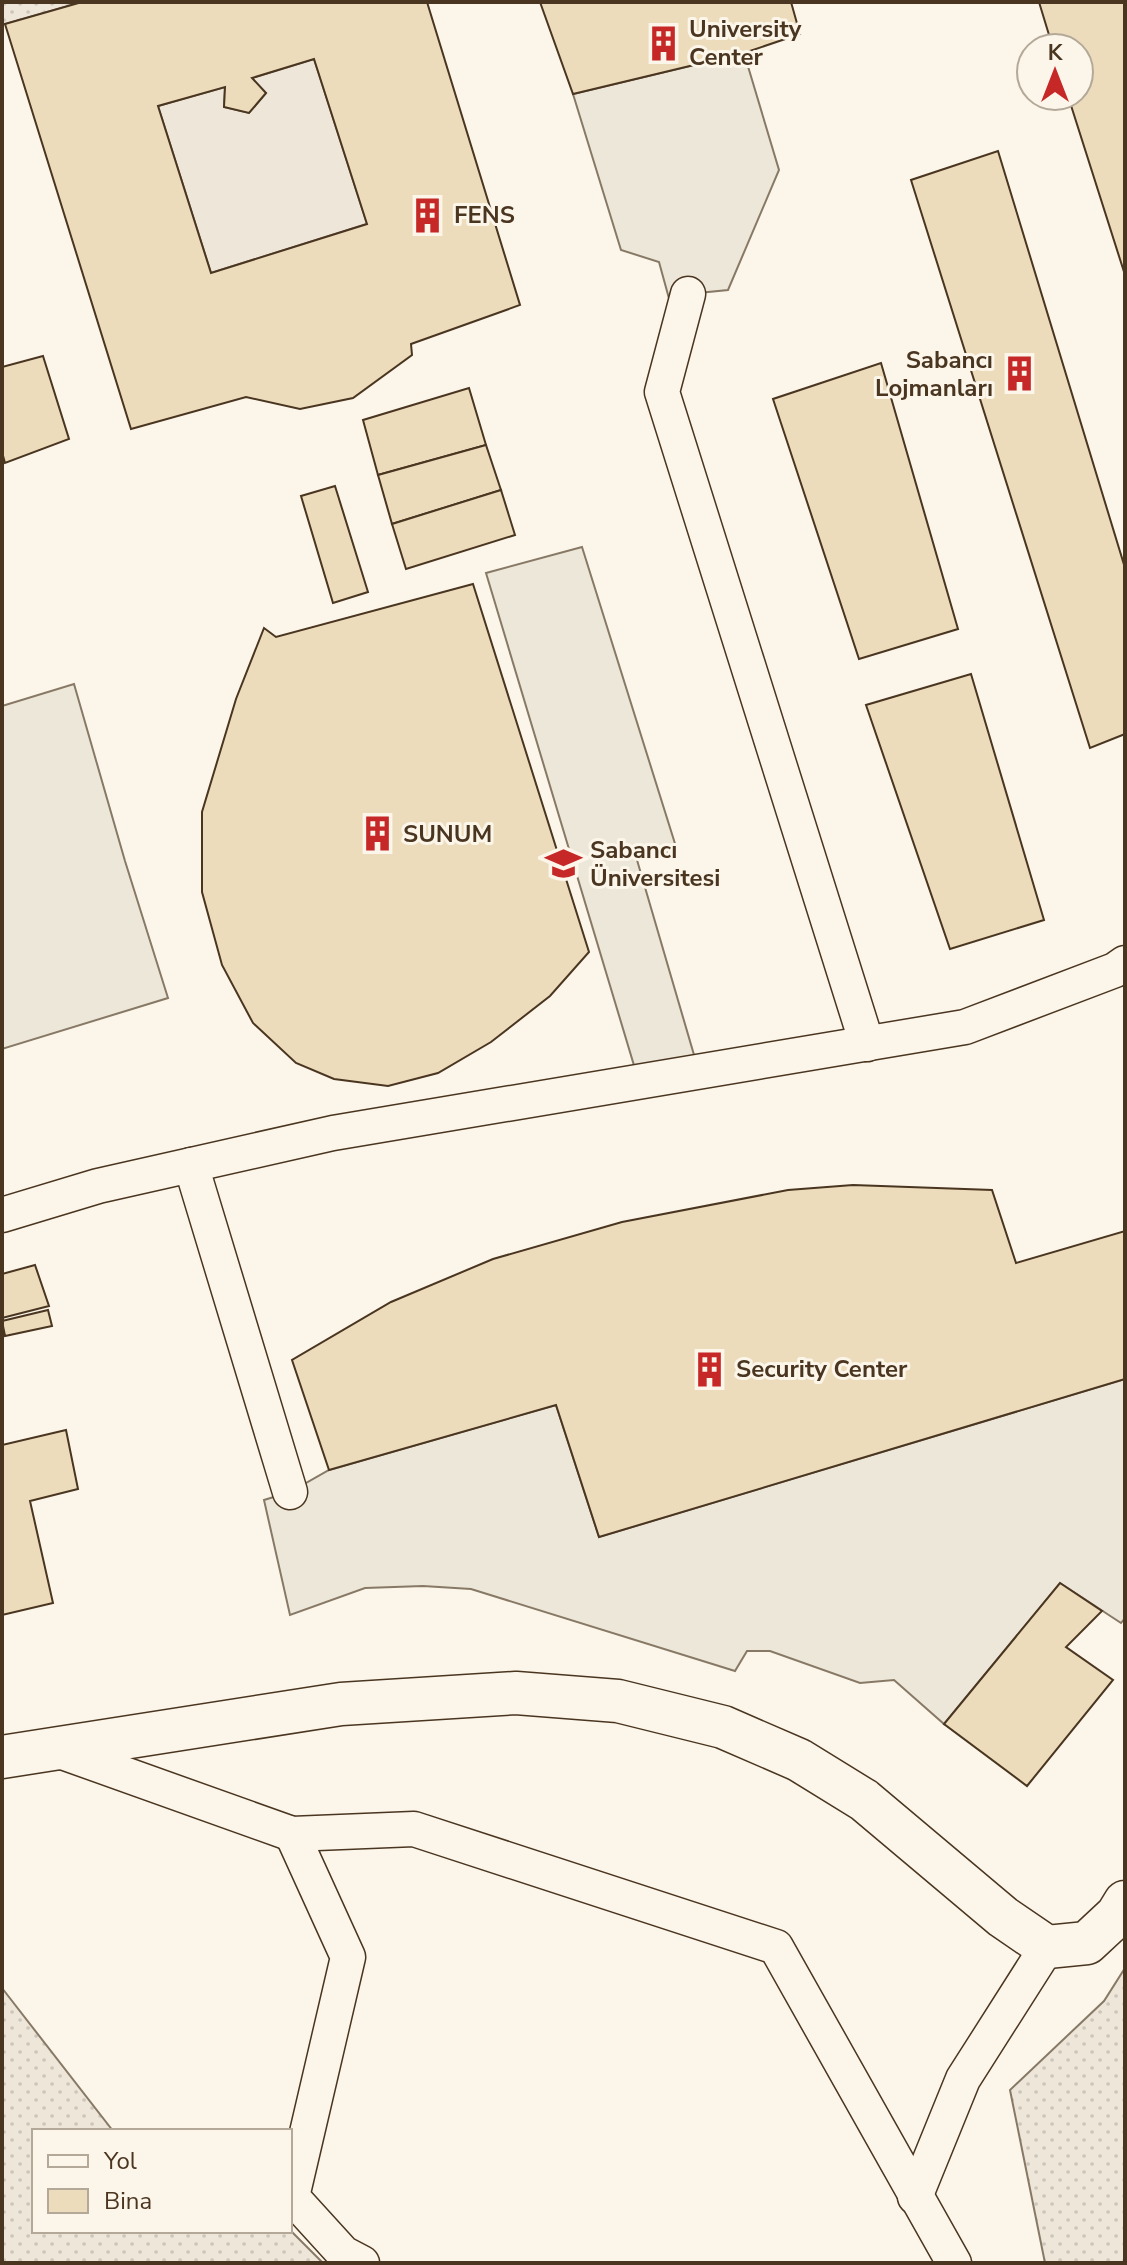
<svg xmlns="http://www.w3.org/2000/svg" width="1127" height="2265" viewBox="0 0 1127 2265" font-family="'Nunito Sans',sans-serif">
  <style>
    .grass { fill: url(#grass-dots); stroke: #887966; stroke-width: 2 }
    .garden { fill: #ede6d9; stroke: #887966; stroke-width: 2 }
    .parking { fill: #ede7d9; stroke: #887966; stroke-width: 2 }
    .building { fill: #ecdcbc; stroke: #4a3520; stroke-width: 2; fill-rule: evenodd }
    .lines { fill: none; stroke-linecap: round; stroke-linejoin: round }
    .minor-casing { stroke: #4a3520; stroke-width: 37 }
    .tertiary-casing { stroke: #4a3520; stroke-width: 45 }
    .minor { stroke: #fbf6e9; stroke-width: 34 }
    .tertiary { stroke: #fbf6e9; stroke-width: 42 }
    .labels { text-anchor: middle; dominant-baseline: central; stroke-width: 6; stroke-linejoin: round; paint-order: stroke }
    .poi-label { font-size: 24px; font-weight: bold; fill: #4a3520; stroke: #fbf6e9; text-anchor: start }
  </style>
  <defs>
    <pattern id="grass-dots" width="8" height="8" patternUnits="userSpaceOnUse" patternTransform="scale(2)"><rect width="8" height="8" fill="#ede6d9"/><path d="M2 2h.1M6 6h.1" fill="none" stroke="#cdc6ba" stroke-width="1.8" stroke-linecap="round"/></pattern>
  </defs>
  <rect width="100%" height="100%" fill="#fbf6e9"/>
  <!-- grass -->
  <g class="grass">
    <polygon points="2,2 82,2 2,25"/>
    <polygon points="1125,1968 1125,2263 1045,2263 1010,2090 1104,2001"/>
    <polygon points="2,1988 113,2131 34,2131 34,2231 290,2230 323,2263 2,2263"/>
  </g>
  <!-- garden -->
  <polygon class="garden" points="314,59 367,224 211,273 158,106 225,87 224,107 249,113 266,93 252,78"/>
  <!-- parking -->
  <g class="parking">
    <polygon points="744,53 779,170 728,290 688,294 670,302 659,262 621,250 573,94"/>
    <polygon points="582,547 677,850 637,860 699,1072 639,1082 486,573"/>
    <polygon points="74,684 125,861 168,998 2,1049 2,706"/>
    <polygon points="1125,1379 1125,1618 1121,1623 1060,1583 944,1724 894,1680 860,1683 770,1651 747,1651 735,1671 471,1589 423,1586 365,1588 290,1615 264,1500 290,1492 329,1470 556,1405 599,1537"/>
  </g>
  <!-- building -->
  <g class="building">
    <path d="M 82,2 L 427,2 L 520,305 L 411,344 L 412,355 L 353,398 L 300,409 L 246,397 L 131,429 L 5,24 ZM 314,59 L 367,224 L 211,273 L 158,106 L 225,87 L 224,107 L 249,113 L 266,93 L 252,78 Z"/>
    <polygon points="540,2 791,2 800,34 744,53 573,94"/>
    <polygon points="1039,2 1125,2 1125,275 1068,96 1079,96 1079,48 1053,48"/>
    <polygon points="998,151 1125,568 1125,734 1090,748 911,180"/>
    <polygon points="43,356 69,439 5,463 2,452 2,367"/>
    <polygon points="881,363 958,629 859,659 773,399"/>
    <polygon points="469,388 486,445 378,475 363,420"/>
    <polygon points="486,445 501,490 392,524 378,475"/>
    <polygon points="335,486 368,592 333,603 301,496"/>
    <polygon points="501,490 515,535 406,569 392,524"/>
    <polygon points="473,584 589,952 550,996 491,1042 438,1073 388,1086 334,1079 296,1063 253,1023 222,965 202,892 202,812 236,699 264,628 276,637"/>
    <polygon points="971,674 1044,920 950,949 866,705"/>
    <polygon points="853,1185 992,1190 1016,1263 1125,1231 1125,1379 599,1537 556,1405 329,1470 292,1360 391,1302 493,1259 622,1222 788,1190"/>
    <polygon points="35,1265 49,1306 2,1318 2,1274"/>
    <polygon points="48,1310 52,1326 5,1336 2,1321"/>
    <polygon points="66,1430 78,1489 30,1501 53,1603 2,1615 2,1445"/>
    <polygon points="1060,1583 1102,1611 1066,1647 1113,1680 1027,1786 944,1724"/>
  </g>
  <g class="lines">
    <defs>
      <g id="minor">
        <polyline points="688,294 662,392 867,1044"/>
        <polyline points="191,1165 290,1492"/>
        <polyline points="2,1215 98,1186 333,1133 965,1027 1115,970 1125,963"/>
        <polyline points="54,1749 292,1834 414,1829 776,1947 954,2263"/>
        <polyline points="292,1834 348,1957 292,2197 343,2253 362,2263"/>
        <polyline points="915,2197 963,2079 1047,1947"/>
      </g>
      <polyline id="tertiary" points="2,1757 341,1704 516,1693 618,1701 723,1727 799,1760 864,1800 1003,1917 1047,1947 1087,1943 1117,1915 1125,1902"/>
    </defs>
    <!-- minor casing -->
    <use href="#minor" class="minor-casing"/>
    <!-- tertiary casing -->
    <use href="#tertiary" class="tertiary-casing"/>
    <!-- minor -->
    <use href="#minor" class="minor"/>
    <!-- tertiary -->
    <use href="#tertiary" class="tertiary"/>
  </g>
  <!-- icons -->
  <defs>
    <symbol id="building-bare" viewBox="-9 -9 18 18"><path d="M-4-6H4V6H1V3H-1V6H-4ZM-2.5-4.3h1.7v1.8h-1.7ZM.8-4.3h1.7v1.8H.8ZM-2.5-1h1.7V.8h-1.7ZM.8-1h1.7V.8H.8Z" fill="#c62828" stroke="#fbf6e9" stroke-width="2.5" paint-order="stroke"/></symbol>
    <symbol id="university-bare" viewBox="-9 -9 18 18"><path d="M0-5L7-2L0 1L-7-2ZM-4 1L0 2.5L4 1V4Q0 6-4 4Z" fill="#c62828" stroke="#fbf6e9" stroke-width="2.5" paint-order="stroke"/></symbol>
  </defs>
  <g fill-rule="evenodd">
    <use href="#building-bare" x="638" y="18" width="51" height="51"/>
    <use href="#building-bare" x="402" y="190" width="51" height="51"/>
    <use href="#building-bare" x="994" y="348" width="51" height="51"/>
    <use href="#building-bare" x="352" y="808" width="51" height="51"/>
    <use href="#university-bare" x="538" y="838" width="51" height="51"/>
    <use href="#building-bare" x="684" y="1344" width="51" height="51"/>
  </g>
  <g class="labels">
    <!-- poi labels -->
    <g class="poi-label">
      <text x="689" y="29">University<tspan x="689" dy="28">Center</tspan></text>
      <text x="454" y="215">FENS</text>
      <text x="993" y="360" text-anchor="end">Sabancı<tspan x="993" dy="28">Lojmanları</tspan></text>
      <text x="403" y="834">SUNUM</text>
      <text x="590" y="850">Sabancı<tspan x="590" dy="28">Üniversitesi</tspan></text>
      <text x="736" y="1369">Security Center</text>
    </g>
  </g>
  <!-- border -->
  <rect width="1127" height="2265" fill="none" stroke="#4a3520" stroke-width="8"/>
  <!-- legend -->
  <rect x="32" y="2129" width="260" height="104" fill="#fbf6e9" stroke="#b4a999" stroke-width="2"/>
  <rect x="48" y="2155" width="40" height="12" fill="#fbf6e9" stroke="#b4a999" stroke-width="2"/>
  <text x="104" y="2169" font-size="24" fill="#4a3520">Yol</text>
  <rect x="48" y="2189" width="40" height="24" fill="#ecdcbc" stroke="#b4a999" stroke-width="2"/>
  <text x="104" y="2209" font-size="24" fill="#4a3520">Bina</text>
  <!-- north arrow -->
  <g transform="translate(1055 72)"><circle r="38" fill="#fbf6e9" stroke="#b4a999" stroke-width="2"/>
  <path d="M0-6L14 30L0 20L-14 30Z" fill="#c62828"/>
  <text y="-12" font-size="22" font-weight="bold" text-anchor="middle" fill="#4a3520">K</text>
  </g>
</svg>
